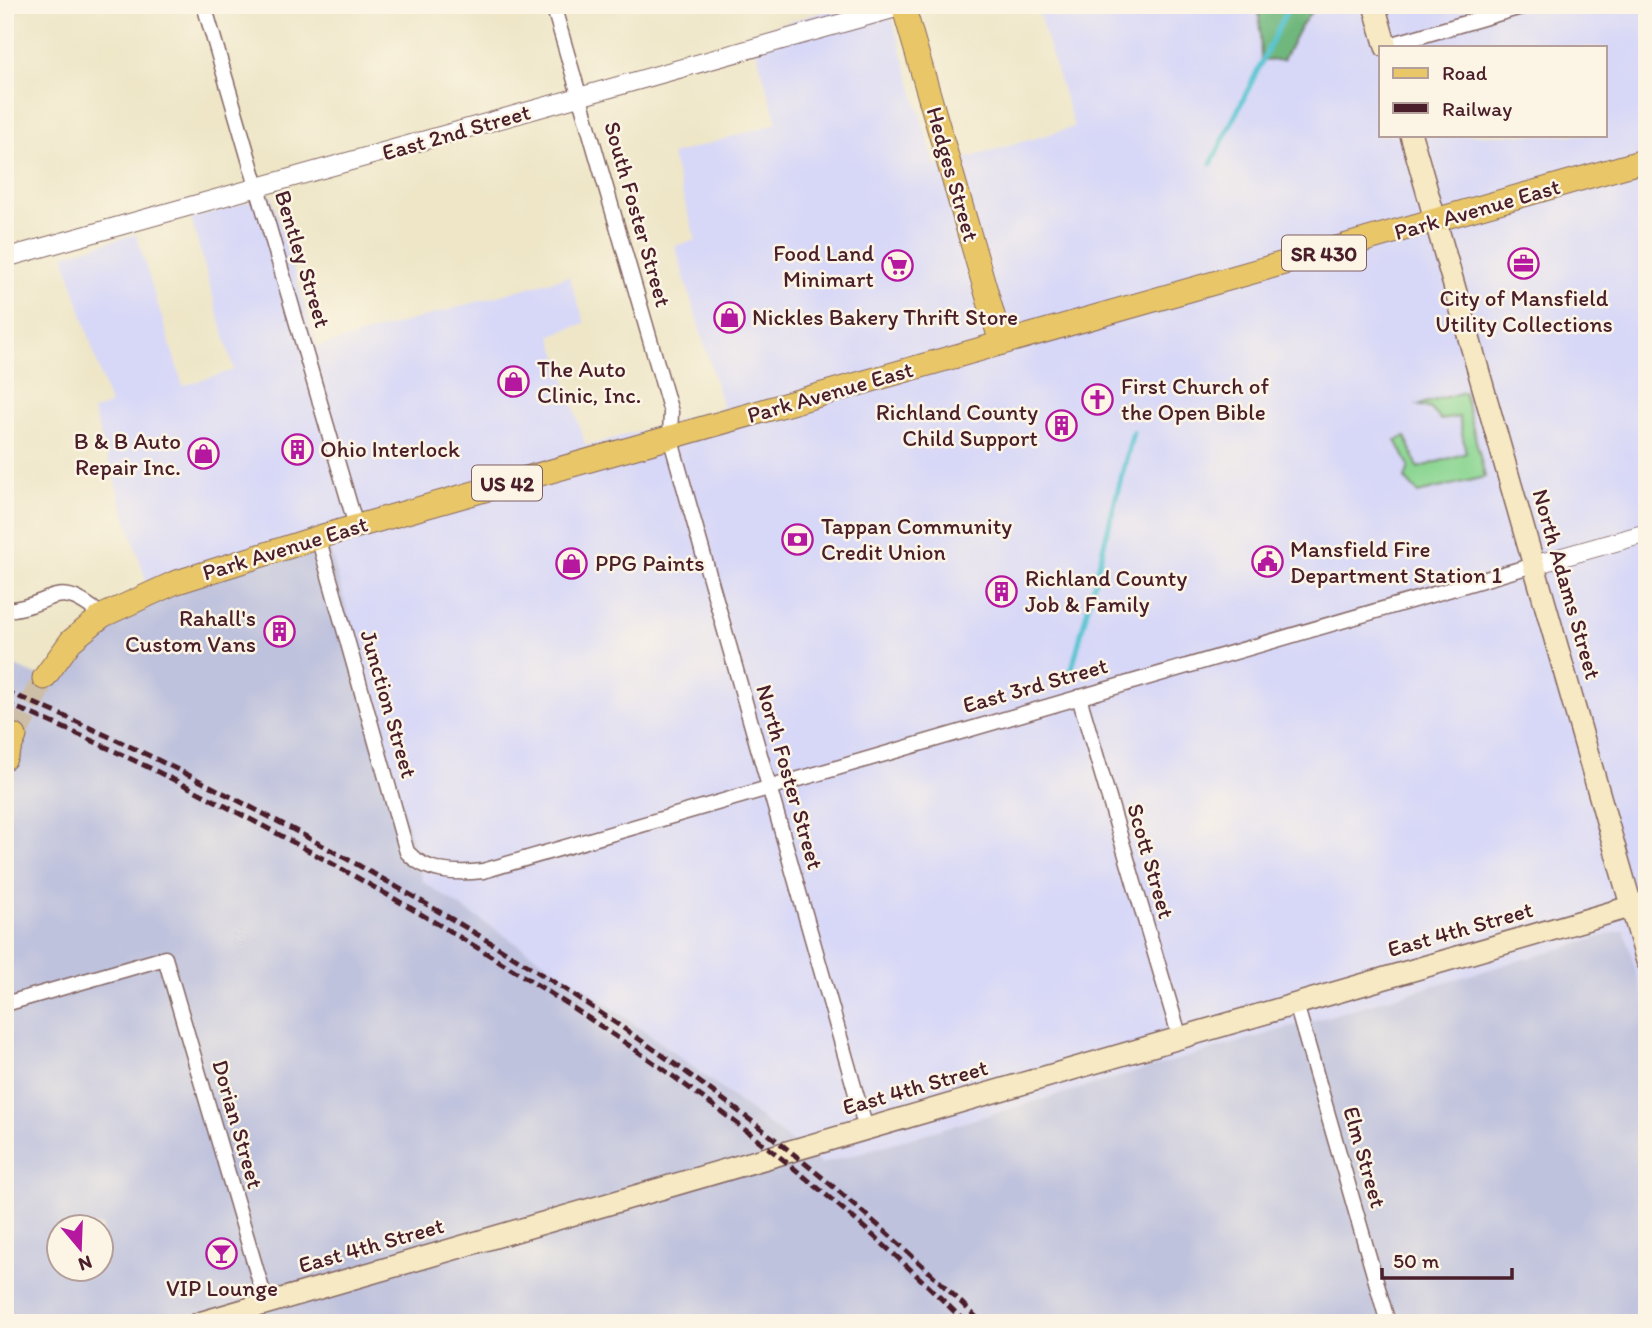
<svg xmlns="http://www.w3.org/2000/svg" width="1652" height="1328" viewBox="0 0 1652 1328" font-family="Itim,sans-serif">
  <style>
    .built { fill: #d7d7f8; fill-rule: evenodd }
    .industrial { fill: #bfc2dd; fill-rule: evenodd }
    .green { fill: #8bd693; stroke: #6a7a5f; stroke-width: 2 }
    .forest { fill: #70b77d; stroke: #5d6b54; stroke-width: 2 }
    .lines { fill: none; stroke-linecap: round; stroke-linejoin: round }
    .stream { stroke: #58c4d1; stroke-width: 5 }
    .primary-tunnel { stroke: #cdbea8; stroke-width: 23; stroke-dasharray: 23 11; stroke-linecap: butt }
    .minor-casing { stroke: #836562; stroke-width: 17 }
    .tertiary-casing { stroke: #836562; stroke-width: 20 }
    .secondary-casing { stroke: #836562; stroke-width: 24 }
    .primary-casing { stroke: #836562; stroke-width: 25 }
    .minor { stroke: #fff; stroke-width: 14 }
    .tertiary { stroke: #fff; stroke-width: 18 }
    .secondary { stroke: #f6e9c3; stroke-width: 21 }
    .primary { stroke: #e9c769; stroke-width: 23 }
    .rail { stroke: #4a1f2b; stroke-width: 5; stroke-dasharray: 10 5; stroke-linecap: butt }
    .labels { text-anchor: middle; dominant-baseline: central; stroke-width: 5; stroke-linejoin: round; paint-order: stroke }
    .shield { fill: #fcf5e5; stroke: #7f5f63; stroke-width: 2 }
    .shield-label { font-size: 21px; font-weight: bold; fill: #4a1f2b }
    .street-label { font-size: 23px; fill: #4a1f2b; stroke: #fcf5e5 }
    .poi-label { font-size: 23px; fill: #4a1f2b; stroke: #fcf5e5; text-anchor: start }
  </style>
  <rect width="100%" height="100%" fill="#fcf5e5"/>
  <filter id="ink" filterUnits="userSpaceOnUse"><feTurbulence type="fractalNoise" baseFrequency=".0143" numOctaves="2"/><feDisplacementMap in="SourceGraphic" scale="14" xChannelSelector="R" yChannelSelector="G"/><feConvolveMatrix kernelMatrix="1 2 1 2 8 2 1 2 1" color-interpolation-filters="sRGB"/></filter>
  <filter id="wash" filterUnits="userSpaceOnUse"><feTurbulence type="fractalNoise" baseFrequency=".00686" numOctaves="4" result="noise"/><feDisplacementMap in="SourceGraphic" scale="28" xChannelSelector="R" yChannelSelector="G"/><feGaussianBlur stdDeviation="1.57" result="paint"/><feColorMatrix in="noise" values="0 0 0 0 0 0 0 0 0 0 0 0 0 0 0 0 0 1.4 0 .05"/><feComposite in="paint" operator="in"/></filter>
  <g filter="url(#wash)">
    <rect width="100%" height="100%" fill="#eee6c7"/>
    <!-- built -->
    <path class="built" d="M 847,5 L 888,5 L 936,167 L 1074,127 L 1036,5 L 1647,5 L 1647,1009 L 1624,930 L 821,1164 L 665,1046 L 587,990 L 423,882 L 326,535 L 149,591 L 93,411 L 110,405 L 64,255 L 136,234 L 183,386 L 234,370 L 191,219 L 271,195 L 317,347 L 569,276 L 585,323 L 551,335 L 586,446 L 723,408 L 675,246 L 696,240 L 671,155 L 777,123 L 751,33 ZM 1381,47 L 1605,47 L 1605,135 L 1381,135 Z"/>
    <!-- industrial -->
    <path class="industrial" d="M 326,535 L 423,882 L 587,990 L 665,1046 L 821,1164 L 1624,930 L 1647,1009 L 1647,1323 L 5,1323 L 5,662 L 44,678 L 85,628 ZM 60,1226 L 102,1226 L 102,1268 L 60,1268 Z"/>
    <!-- green -->
    <polygon class="green" points="1464,392 1485,477 1418,493 1405,479 1409,466 1396,440 1406,437 1418,468 1466,453 1459,417 1441,420 1431,409 1418,405"/>
    <!-- forest -->
    <polygon class="forest" points="1259,5 1316,5 1299,29 1283,60 1261,61"/>
    <g class="lines">
      <!-- stream -->
      <g class="stream">
        <polyline points="1211,164 1290,5"/>
        <polyline points="1071,673 1133,432"/>
      </g>
    </g>
  </g>
  <g filter="url(#ink)">
    <g class="lines">
      <!-- primary-tunnel -->
      <polyline class="primary-tunnel" points="15,736 44,678"/>
      <defs>
        <g id="minor">
          <polyline points="204,5 356,526"/>
          <polyline points="553,5 671,412 670,437 866,1129"/>
          <polyline points="1386,46 1528,5"/>
          <path d="M 318,537 L 407,852 C 426,873 456,874 483,871 L 1534,565"/>
          <path d="M 5,610 C 54,607 55,575 102,616"/>
          <polyline points="1079,697 1180,1038"/>
          <polyline points="5,1004 165,958 266,1303"/>
          <polyline points="1296,1004 1388,1323"/>
        </g>
        <g id="tertiary">
          <polyline points="5,258 903,6"/>
          <polyline points="1534,565 1647,533"/>
        </g>
        <g id="secondary">
          <polyline points="1374,5 1386,47"/>
          <polyline points="1411,135 1647,961"/>
          <polyline points="199,1323 1647,902"/>
        </g>
        <g id="primary">
          <polyline points="903,5 1001,343"/>
          <polyline points="44,678 71,641 102,616 174,583 326,535 1647,160"/>
          <polyline points="5,758 15,736"/>
        </g>
      </defs>
      <!-- minor casing -->
      <use href="#minor" class="minor-casing"/>
      <!-- tertiary casing -->
      <use href="#tertiary" class="tertiary-casing"/>
      <!-- secondary casing -->
      <use href="#secondary" class="secondary-casing"/>
      <!-- primary casing -->
      <use href="#primary" class="primary-casing"/>
      <!-- minor -->
      <use href="#minor" class="minor"/>
      <!-- tertiary -->
      <use href="#tertiary" class="tertiary"/>
      <!-- secondary -->
      <use href="#secondary" class="secondary"/>
      <!-- primary -->
      <use href="#primary" class="primary"/>
      <!-- rail -->
      <g class="rail">
        <path d="M 5,691 C 127,741 244,802 358,865 C 588,994 795,1136 982,1323"/>
        <path d="M 5,703 C 123,751 236,810 347,872 C 573,998 782,1139 966,1323"/>
      </g>
    </g>
  </g>
  <!-- icons -->
  <defs>
    <symbol id="office-ring" viewBox="-11 -11 22 22"><circle r="9.5" fill="#fcf5e5" stroke="#b5179e" stroke-width="1.5"/><path d="M-6-3h4V-5.5h4V-3h4V5H-6ZM-1-4.5V-3h2v-1.5ZM-6 0V1H6V0Z" fill="#b5179e"/></symbol>
    <symbol id="supermarket-ring" viewBox="-11 -11 22 22"><circle r="9.5" fill="#fcf5e5" stroke="#b5179e" stroke-width="1.5"/><path d="M-6-5.5h2.5l.6 2H6L4.5 2H-2.5L-4.4-4H-6ZM-1.5 3.2a1.3 1.3 0 1 0 .1 0ZM3 3.2a1.3 1.3 0 1 0 .1 0Z" fill="#b5179e"/></symbol>
    <symbol id="shop-ring" viewBox="-11 -11 22 22"><circle r="9.5" fill="#fcf5e5" stroke="#b5179e" stroke-width="1.5"/><path d="M-5-2.5h2.3a2.7 3.5 0 0 1 5.4 0H5L5.5 6h-11ZM-1.5-2.5h3a1.5 2.3 0 0 0-3 0Z" fill="#b5179e"/></symbol>
    <symbol id="church-ring" viewBox="-11 -11 22 22"><circle r="9.5" fill="#fcf5e5" stroke="#b5179e" stroke-width="1.5"/><path d="M-1.2-6h2.4v3.5h3.3v2.4h-3.3V6h-2.4V-.1h-3.3v-2.4h3.3Z" fill="#b5179e"/></symbol>
    <symbol id="building-ring" viewBox="-11 -11 22 22"><circle r="9.5" fill="#fcf5e5" stroke="#b5179e" stroke-width="1.5"/><path d="M-4-6H4V6H1V3H-1V6H-4ZM-2.5-4.3h1.7v1.8h-1.7ZM.8-4.3h1.7v1.8H.8ZM-2.5-1h1.7V.8h-1.7ZM.8-1h1.7V.8H.8Z" fill="#b5179e"/></symbol>
    <symbol id="bank-ring" viewBox="-11 -11 22 22"><circle r="9.5" fill="#fcf5e5" stroke="#b5179e" stroke-width="1.5"/><path d="M-6-4H6V4H-6ZM0-2.3a2.3 2.3 0 1 0 0 4.6a2.3 2.3 0 1 0 0-4.6Z" fill="#b5179e"/></symbol>
    <symbol id="civic-ring" viewBox="-11 -11 22 22"><circle r="9.5" fill="#fcf5e5" stroke="#b5179e" stroke-width="1.5"/><path d="M-.6-6.5H3V-4.5H.6V-3L4-1V1h2V6H-6V1h2V-1L-.6-3ZM-1.2 2.5V6h2.4V2.5Z" fill="#b5179e"/></symbol>
    <symbol id="bar-ring" viewBox="-11 -11 22 22"><circle r="9.5" fill="#fcf5e5" stroke="#b5179e" stroke-width="1.5"/><path d="M-6-5H6L.8 .8V4.5H3.5V6h-7V4.5H-.8V.8Z" fill="#b5179e"/></symbol>
  </defs>
  <g fill-rule="evenodd">
    <use href="#office-ring" x="1506" y="246" width="35" height="35"/>
    <use href="#supermarket-ring" x="880" y="248" width="35" height="35"/>
    <use href="#shop-ring" x="712" y="300" width="35" height="35"/>
    <use href="#shop-ring" x="496" y="364" width="35" height="35"/>
    <use href="#church-ring" x="1080" y="382" width="35" height="35"/>
    <use href="#building-ring" x="1044" y="408" width="35" height="35"/>
    <use href="#building-ring" x="280" y="432" width="35" height="35"/>
    <use href="#shop-ring" x="186" y="436" width="35" height="35"/>
    <use href="#bank-ring" x="780" y="522" width="35" height="35"/>
    <use href="#civic-ring" x="1250" y="544" width="35" height="35"/>
    <use href="#shop-ring" x="554" y="546" width="35" height="35"/>
    <use href="#building-ring" x="984" y="574" width="35" height="35"/>
    <use href="#building-ring" x="262" y="614" width="35" height="35"/>
    <use href="#bar-ring" x="204" y="1236" width="35" height="35"/>
  </g>
  <g class="labels">
    <!-- shield labels -->
    <g class="shield">
      <rect x="1282" y="235.5" width="84" height="35" rx="5"/>
      <rect x="472" y="465.5" width="70" height="35" rx="5"/>
    </g>
    <g class="shield-label">
      <text x="1324" y="253">SR 430</text>
      <text x="507" y="483">US 42</text>
    </g>
    <!-- street labels -->
    <g class="street-label">
      <text transform="translate(456 132) rotate(-16)">East 2nd Street</text>
      <text transform="translate(953 174) rotate(74)">Hedges Street</text>
      <text transform="translate(1477 209) rotate(-16)">Park Avenue East</text>
      <text transform="translate(638 214) rotate(74)">South Foster Street</text>
      <text transform="translate(303 259) rotate(73)">Bentley Street</text>
      <text transform="translate(830 392) rotate(-16)">Park Avenue East</text>
      <text transform="translate(285 548) rotate(-17)">Park Avenue East</text>
      <text transform="translate(1567 584) rotate(74)">North Adams Street</text>
      <text transform="translate(1035 685) rotate(-16)">East 3rd Street</text>
      <text transform="translate(389 704) rotate(74)">Junction Street</text>
      <text transform="translate(790 777) rotate(74)">North Foster Street</text>
      <text transform="translate(1151 861) rotate(74)">Scott Street</text>
      <text transform="translate(1460 929) rotate(-16)">East 4th Street</text>
      <text transform="translate(915 1087) rotate(-16)">East 4th Street</text>
      <text transform="translate(238 1124) rotate(74)">Dorian Street</text>
      <text transform="translate(1365 1157) rotate(74)">Elm Street</text>
      <text transform="translate(371 1245) rotate(-16)">East 4th Street</text>
    </g>
    <!-- poi labels -->
    <g class="poi-label">
      <text x="874" y="253" text-anchor="end">Food Land<tspan x="874" dy="26">Minimart</tspan></text>
      <text x="1524" y="298" text-anchor="middle">City of Mansfield<tspan x="1524" dy="26">Utility Collections</tspan></text>
      <text x="752" y="317">Nickles Bakery Thrift Store</text>
      <text x="537" y="369">The Auto<tspan x="537" dy="26">Clinic, Inc.</tspan></text>
      <text x="1121" y="386">First Church of<tspan x="1121" dy="26">the Open Bible</tspan></text>
      <text x="1038" y="412" text-anchor="end">Richland County<tspan x="1038" dy="26">Child Support</tspan></text>
      <text x="181" y="441" text-anchor="end">B &amp; B Auto<tspan x="181" dy="26">Repair Inc.</tspan></text>
      <text x="320" y="449">Ohio Interlock</text>
      <text x="821" y="526">Tappan Community<tspan x="821" dy="26">Credit Union</tspan></text>
      <text x="1290" y="549">Mansfield Fire<tspan x="1290" dy="26">Department Station 1</tspan></text>
      <text x="595" y="563">PPG Paints</text>
      <text x="1025" y="578">Richland County<tspan x="1025" dy="26">Job &amp; Family</tspan></text>
      <text x="256" y="618" text-anchor="end">Rahall's<tspan x="256" dy="26">Custom Vans</tspan></text>
      <text x="222" y="1288" text-anchor="middle">VIP Lounge</text>
    </g>
  </g>
  <!-- margin -->
  <rect width="1652" height="1328" fill="none" stroke="#fcf5e5" stroke-width="28"/>
  <!-- legend -->
  <rect x="1379" y="46" width="228" height="91" fill="#fcf5e5" stroke="#b59f9b" stroke-width="2"/>
  <rect x="1393" y="68" width="35" height="10" fill="#e9c769" stroke="#b59f9b" stroke-width="2"/>
  <text x="1442" y="80" font-size="21" fill="#4a1f2b">Road</text>
  <rect x="1393" y="103" width="35" height="10" fill="#4a1f2b" stroke="#b59f9b" stroke-width="2"/>
  <text x="1442" y="116" font-size="21" fill="#4a1f2b">Railway</text>
  <!-- north arrow -->
  <g transform="translate(80 1248) rotate(161)"><circle r="33" fill="#fcf5e5" stroke="#b59f9b" stroke-width="2"/>
  <path d="M0-5L12 26L0 18L-12 26Z" fill="#b5179e"/>
  <text y="-10" font-size="19" font-weight="bold" text-anchor="middle" fill="#4a1f2b">N</text>
  </g>
  <!-- scale -->
  <path d="M1382 1268v10h130v-10" fill="none" stroke="#4a1f2b" stroke-width="3.5"/>
  <text x="1393" y="1268" font-size="21" fill="#4a1f2b" stroke="#fcf5e5" stroke-width="5" paint-order="stroke">50 m</text>
</svg>
